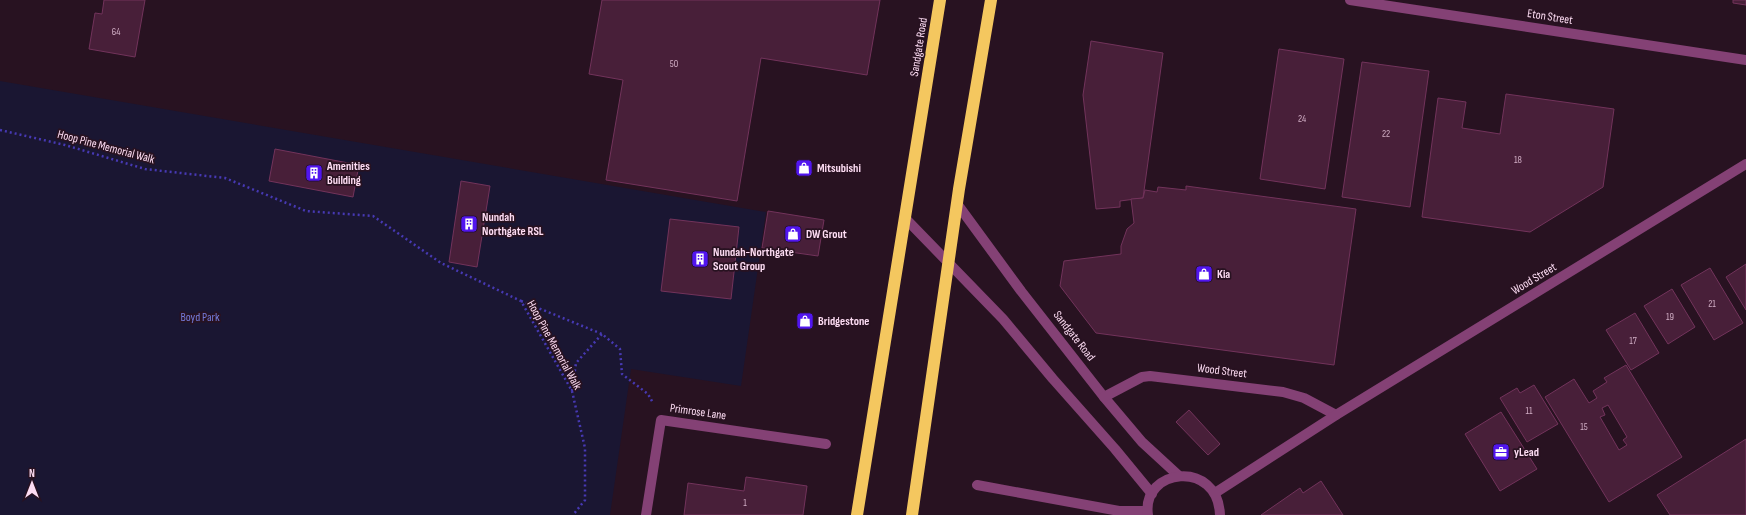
<svg xmlns="http://www.w3.org/2000/svg" width="1746" height="515" viewBox="0 0 1746 515" font-family="'Sofia Sans Condensed',sans-serif">
  <style>
    .green { fill: #1a1632 }
    .building { fill: #481f39; stroke: #72335b; fill-rule: evenodd }
    .lines { fill: none; stroke-linecap: round; stroke-linejoin: round }
    .path { stroke: #4739b3; stroke-width: 2.5; stroke-dasharray: 2 3; stroke-linecap: butt }
    .minor { stroke: #844175; stroke-width: 10 }
    .highway { stroke: #f4c75f; stroke-width: 12 }
    .labels { text-anchor: middle; dominant-baseline: central; stroke-width: 3.5; stroke-linejoin: round; paint-order: stroke }
    .number-label { font-size: 10px; fill: #d0adc4 }
    .street-label { font-size: 12px; fill: #fddcf3; stroke: #281221 }
    .poi-label { font-size: 12px; font-weight: bold; fill: #fddcf3; stroke: #281221; text-anchor: start }
    .park-label { font-size: 12px; fill: #737bdb; stroke: #281221 }
  </style>
  <rect width="100%" height="100%" fill="#281221"/>
  <!-- green -->
  <polygon class="green" points="0,81 766,212 741,386 631,369 610,515 0,515"/>
  <!-- building -->
  <g class="building">
    <polygon points="104,0 145,0 135,57 89,49 95,13 102,14"/>
    <polygon points="602,0 880,0 867,75 761,58 737,201 606,180 623,80 589,74"/>
    <polygon points="1733,0 1746,0 1746,5 1733,3"/>
    <polygon points="1091,41 1163,53 1143,198 1120,201 1120,207 1096,209 1083,95"/>
    <polygon points="1279,49 1344,59 1325,189 1260,179"/>
    <polygon points="1362,62 1429,71 1410,207 1342,197"/>
    <polygon points="1506,94 1614,109 1603,187 1530,232 1422,217 1438,98 1466,102 1462,128 1500,134"/>
    <polygon points="275,149 359,165 353,197 269,181"/>
    <polygon points="461,181 490,186 477,267 449,262"/>
    <polygon points="1186,186 1356,209 1334,365 1096,333 1060,286 1064,261 1121,254 1121,246 1127,229 1134,223 1131,199 1143,198 1145,190 1157,192 1158,187 1186,190"/>
    <polygon points="768,211 824,220 818,256 762,248"/>
    <polygon points="670,219 739,227 731,299 661,291"/>
    <polygon points="1746,264 1746,310 1726,277"/>
    <polygon points="1710,268 1743,323 1714,340 1681,285"/>
    <polygon points="1672,289 1695,327 1668,344 1644,306"/>
    <polygon points="1635,313 1659,353 1631,370 1606,330"/>
    <path d="M 1626,365 L 1682,457 L 1609,502 L 1545,397 L 1574,379 L 1589,403 L 1597,398 L 1593,391 L 1607,382 L 1604,378 ZM 1608,405 L 1627,437 L 1623,440 L 1627,445 L 1619,450 L 1600,417 L 1605,415 L 1602,408 Z"/>
    <polygon points="1534,385 1558,424 1527,442 1500,398 1517,388 1520,393"/>
    <polygon points="1189,410 1220,444 1208,455 1176,422"/>
    <polygon points="1501,412 1537,469 1500,491 1465,434"/>
    <polygon points="1746,439 1746,515 1670,515 1657,495"/>
    <polygon points="746,477 807,486 803,515 684,515 688,483 744,491"/>
    <polygon points="1321,481 1343,515 1261,515 1300,488 1303,493"/>
  </g>
  <g class="lines">
    <!-- path -->
    <g class="path">
      <polyline points="0,130 65,145 145,169 225,178 306,211 373,216 441,263 521,301 572,391 585,448 585,500 573,515"/>
      <polyline points="521,301 602,334 620,349 622,374 648,394 653,403"/>
      <polyline points="572,391 576,363 602,334"/>
    </g>
    <!-- minor -->
    <g class="minor">
      <polyline points="1350,0 1746,60"/>
      <polyline points="958,205 1021,291 1104,397 1142,442 1179,476"/>
      <polyline points="905,218 1003,319 1053,379 1115,449 1152,494"/>
      <polyline points="1104,397 1142,377 1150,376 1283,392 1304,398 1336,415"/>
      <polyline points="977,485 1119,511 1147,511"/>
      <polyline points="1215,493 1336,415 1746,164"/>
      <polyline points="646,515 661,420 826,444"/>
      <path d="M 1148,515 C 1141,468 1218,459 1220,515"/>
    </g>
    <!-- highway -->
    <g class="highway">
      <polyline points="857,515 940,0"/>
      <polyline points="912,515 959,189 991,0"/>
    </g>
  </g>
  <!-- icons -->
  <defs>
    <symbol id="shop-square" viewBox="-11 -11 22 22"><rect x="-9" y="-9" width="18" height="18" rx="4" fill="#5115ef" stroke="#281221"/><path d="M-5-2.5h2.3a2.7 3.5 0 0 1 5.4 0H5L5.5 6h-11ZM-1.5-2.5h3a1.5 2.3 0 0 0-3 0Z" fill="#fff"/></symbol>
    <symbol id="building-square" viewBox="-11 -11 22 22"><rect x="-9" y="-9" width="18" height="18" rx="4" fill="#5115ef" stroke="#281221"/><path d="M-4-6H4V6H1V3H-1V6H-4ZM-2.5-4.3h1.7v1.8h-1.7ZM.8-4.3h1.7v1.8H.8ZM-2.5-1h1.7V.8h-1.7ZM.8-1h1.7V.8H.8Z" fill="#fff"/></symbol>
    <symbol id="office-square" viewBox="-11 -11 22 22"><rect x="-9" y="-9" width="18" height="18" rx="4" fill="#5115ef" stroke="#281221"/><path d="M-6-3h4V-5.5h4V-3h4V5H-6ZM-1-4.5V-3h2v-1.5ZM-6 0V1H6V0Z" fill="#fff"/></symbol>
  </defs>
  <g fill-rule="evenodd">
    <use href="#shop-square" x="794" y="158" width="20" height="20"/>
    <use href="#building-square" x="304" y="163" width="20" height="20"/>
    <use href="#building-square" x="459" y="214" width="20" height="20"/>
    <use href="#shop-square" x="783" y="224" width="20" height="20"/>
    <use href="#building-square" x="690" y="249" width="20" height="20"/>
    <use href="#shop-square" x="1194" y="264" width="20" height="20"/>
    <use href="#shop-square" x="795" y="311" width="20" height="20"/>
    <use href="#office-square" x="1491" y="442" width="20" height="20"/>
  </g>
  <g class="labels">
    <!-- number labels -->
    <g class="number-label">
      <text x="116" y="32">64</text>
      <text x="674" y="64">50</text>
      <text x="1302" y="119">24</text>
      <text x="1386" y="134">22</text>
      <text x="1518" y="160">18</text>
      <text x="1712" y="304">21</text>
      <text x="1670" y="317">19</text>
      <text x="1633" y="341">17</text>
      <text x="1529" y="411">11</text>
      <text x="1584" y="427">15</text>
      <text x="745" y="503">1</text>
    </g>
    <!-- street labels -->
    <g class="street-label">
      <text transform="translate(1550 17) rotate(9)">Eton Street</text>
      <text transform="translate(919 47) rotate(-81)">Sandgate Road</text>
      <text transform="translate(106 147) rotate(15)">Hoop Pine Memorial Walk</text>
      <text transform="translate(1534 279) rotate(-31)">Wood Street</text>
      <text transform="translate(1074 336) rotate(52)">Sandgate Road</text>
      <text transform="translate(554 345) rotate(61)">Hoop Pine Memorial Walk</text>
      <text transform="translate(1222 371) rotate(7)">Wood Street</text>
      <text transform="translate(698 412) rotate(8)">Primrose Lane</text>
    </g>
    <!-- poi labels -->
    <g class="poi-label">
      <text x="327" y="166">Amenities<tspan x="327" dy="14">Building</tspan></text>
      <text x="817" y="168">Mitsubishi</text>
      <text x="482" y="217">Nundah<tspan x="482" dy="14">Northgate RSL</tspan></text>
      <text x="806" y="234">DW Grout</text>
      <text x="713" y="252">Nundah-Northgate<tspan x="713" dy="14">Scout Group</tspan></text>
      <text x="1217" y="274">Kia</text>
      <text x="818" y="321">Bridgestone</text>
      <text x="1514" y="452">yLead</text>
    </g>
    <!-- park labels -->
    <g class="park-label">
      <text x="200" y="317">Boyd Park</text>
    </g>
  </g>
  <!-- north arrow -->
  <g transform="translate(32 483)" stroke="#281221" stroke-width="3" paint-order="stroke">
  <path d="M0-3L7 15L0 10L-7 15Z" fill="#fddcf3"/>
  <text y="-6" font-size="11" font-weight="bold" text-anchor="middle" fill="#fddcf3">N</text>
  </g>
</svg>
